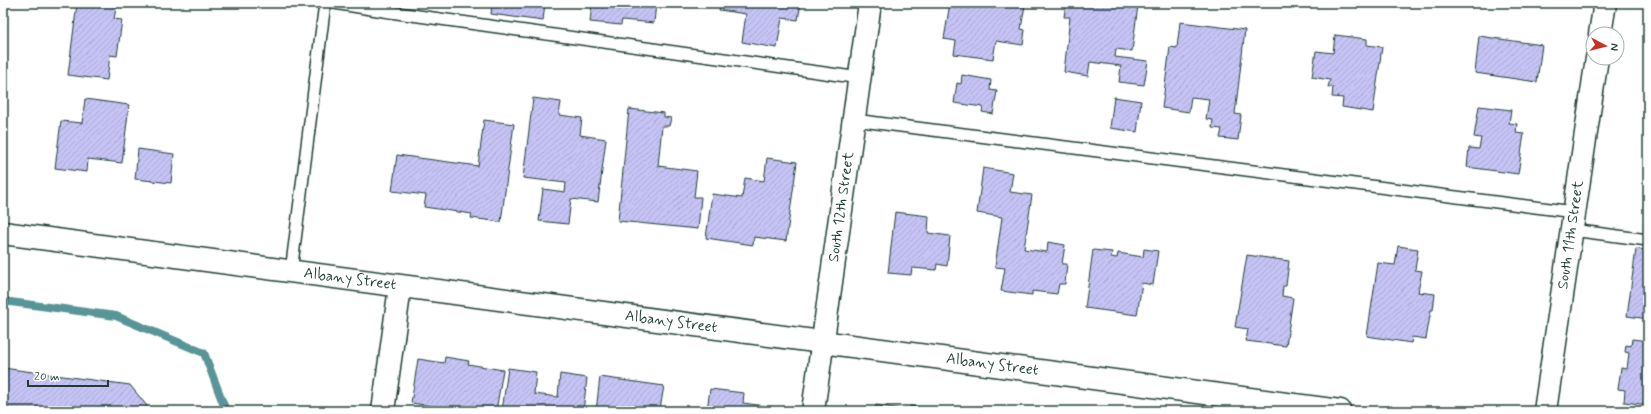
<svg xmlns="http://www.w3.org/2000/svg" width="1651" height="414" viewBox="0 0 1651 414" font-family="Mynerve,sans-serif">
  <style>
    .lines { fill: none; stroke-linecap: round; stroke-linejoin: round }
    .stream { stroke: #599597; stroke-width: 8 }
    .building { fill: url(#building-hatch); stroke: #1f3d34 }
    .lane-casing { stroke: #1f3d34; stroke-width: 14 }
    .street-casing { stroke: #1f3d34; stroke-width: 25 }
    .lane { stroke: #fff; stroke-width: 11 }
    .street { stroke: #fff; stroke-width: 22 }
    .labels { text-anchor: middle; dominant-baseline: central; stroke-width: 3.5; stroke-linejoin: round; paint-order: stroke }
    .street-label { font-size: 15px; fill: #1f3d34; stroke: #fff }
  </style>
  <defs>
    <pattern id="building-hatch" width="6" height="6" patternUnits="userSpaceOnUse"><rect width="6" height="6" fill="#c6c3f5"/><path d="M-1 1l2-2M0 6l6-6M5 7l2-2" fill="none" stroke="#aaa8d3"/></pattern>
  </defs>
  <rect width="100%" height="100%" fill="#fff"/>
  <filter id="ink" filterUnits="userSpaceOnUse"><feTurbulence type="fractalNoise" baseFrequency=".025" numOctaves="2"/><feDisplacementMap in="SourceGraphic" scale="8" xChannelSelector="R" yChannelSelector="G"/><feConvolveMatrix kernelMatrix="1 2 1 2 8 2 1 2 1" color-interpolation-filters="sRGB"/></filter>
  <g filter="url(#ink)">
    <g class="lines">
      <!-- stream -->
      <polyline class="stream" points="3,301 116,316 204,353 226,411"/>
    </g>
    <!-- building -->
    <g class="building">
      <polygon points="77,3 117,3 114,19 122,20 117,56 110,55 107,80 68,75"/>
      <polygon points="492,3 545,3 543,21 491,14"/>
      <polygon points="592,3 656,3 654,23 622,20 621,25 590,22"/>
      <polygon points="720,3 801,3 798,20 782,18 777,48 742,42 746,14 719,10"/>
      <polygon points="950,3 1009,3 1025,5 1021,29 1025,30 1023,45 996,41 993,59 954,54 956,41 944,39"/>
      <polygon points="1066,3 1122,3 1138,5 1132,51 1116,49 1115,57 1148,61 1144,85 1119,82 1121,66 1090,62 1088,76 1064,72 1070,17 1064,17"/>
      <polygon points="1180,22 1245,30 1235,114 1241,115 1238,140 1220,138 1222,129 1212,128 1213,120 1206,119 1209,99 1191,97 1189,112 1162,108 1170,47 1177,48"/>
      <polygon points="1335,35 1367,39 1367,45 1382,47 1373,112 1342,107 1343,98 1332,97 1333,87 1328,87 1330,80 1312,77 1316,51 1333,53"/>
      <polygon points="1479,36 1542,45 1537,82 1475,73"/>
      <polygon points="962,75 991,80 990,90 997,91 993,114 982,112 983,107 954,103 957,83 961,84"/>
      <polygon points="1114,97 1141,101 1137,132 1110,128"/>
      <polygon points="533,98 561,102 559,115 582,118 580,135 606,139 598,202 571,199 568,224 539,221 543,189 565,192 566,183 523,178"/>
      <polygon points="85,99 129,105 122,163 88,159 87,172 55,168 61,121 82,123"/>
      <polygon points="1479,106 1511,110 1509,123 1517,124 1516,133 1524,134 1518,174 1467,167 1469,148 1479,149 1481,138 1474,137"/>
      <polygon points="629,109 664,113 664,117 671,118 669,126 662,126 658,166 697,171 694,197 701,197 698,229 618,221"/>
      <polygon points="484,120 514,124 501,222 471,218 472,214 424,207 426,195 392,191 397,155 478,166"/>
      <polygon points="138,149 174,154 171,183 135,179"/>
      <polygon points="767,158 797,162 786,241 754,237 753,245 706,238 712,194 742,198 745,178 764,181"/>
      <polygon points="983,168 1013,173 1010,192 1032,195 1024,249 1047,252 1048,242 1065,245 1062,264 1067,264 1065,284 1059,284 1057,294 1032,291 1032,295 1001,291 1005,268 995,267 1002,217 977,213"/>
      <polygon points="1648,199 1648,229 1644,228"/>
      <polygon points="895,212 929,216 928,233 950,236 947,266 937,264 936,270 912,268 911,275 888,273"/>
      <polygon points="1398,246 1418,249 1415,270 1422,271 1418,292 1435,294 1433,310 1431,310 1426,339 1412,337 1411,343 1367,336 1378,263 1395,265"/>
      <polygon points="1144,249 1158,251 1153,285 1142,283 1137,315 1085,308 1093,250 1112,252 1111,257 1117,258 1118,253 1143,257"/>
      <polygon points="1636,249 1648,250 1648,319 1627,316"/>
      <polygon points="1247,255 1289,261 1286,286 1283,286 1282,296 1293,298 1286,346 1246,341 1248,329 1235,327"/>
      <polygon points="1632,339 1648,341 1648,405 1624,402 1625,390 1618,389 1621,368 1627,369 1629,353 1625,352 1626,345 1631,346"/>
      <polygon points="445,357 469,361 468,364 503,370 496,411 466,411 411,403 418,359 444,363"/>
      <polygon points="3,368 130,385 151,411 3,411"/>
      <polygon points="508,368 536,372 534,394 558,397 560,374 587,378 583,411 502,411"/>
      <polygon points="600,377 664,386 660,409 656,409 656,411 596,411"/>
      <polygon points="710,389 744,393 743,403 772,407 771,411 707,410"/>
      <polygon points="876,405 902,409 902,411 860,411 861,408 875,410"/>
      <polygon points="910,406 941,411 910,411"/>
    </g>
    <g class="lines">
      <defs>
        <g id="lane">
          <polyline points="334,3 390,12 860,78"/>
          <polyline points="854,120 1574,212"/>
          <polyline points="1572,230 1648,240"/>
          <polyline points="291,272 325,3"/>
        </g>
        <g id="street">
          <polyline points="1600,34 1605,3"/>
          <path id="s1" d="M 3,233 L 1340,411"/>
          <polyline points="383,411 400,287"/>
          <path id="s2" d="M 813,411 L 870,3"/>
          <path id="s3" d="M 1545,411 L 1597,58"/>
        </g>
      </defs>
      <!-- lane casing -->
      <use href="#lane" class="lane-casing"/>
      <!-- street casing -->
      <use href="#street" class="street-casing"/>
      <!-- lane -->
      <use href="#lane" class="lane"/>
      <!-- street -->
      <use href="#street" class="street"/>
    </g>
  </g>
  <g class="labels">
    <!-- street labels -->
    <g class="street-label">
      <text stroke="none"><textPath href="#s2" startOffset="206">South 12th Street</textPath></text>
      <text stroke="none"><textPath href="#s3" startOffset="178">South 11th Street</textPath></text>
      <text stroke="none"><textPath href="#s1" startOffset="350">Albany Street</textPath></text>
      <text stroke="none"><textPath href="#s1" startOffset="674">Albany Street</textPath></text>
      <text stroke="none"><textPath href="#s1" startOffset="998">Albany Street</textPath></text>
    </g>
  </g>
  <!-- margin -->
  <rect width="1651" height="414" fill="none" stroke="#fff" stroke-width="16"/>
  <rect x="8" y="8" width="1635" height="398" fill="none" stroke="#1f3d34" stroke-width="1.5" filter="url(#ink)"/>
  <!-- north arrow -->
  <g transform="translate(1605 46) rotate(97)"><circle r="19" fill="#ffffff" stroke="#a5b1ae"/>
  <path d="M0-3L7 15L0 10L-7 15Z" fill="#c8321e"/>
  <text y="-6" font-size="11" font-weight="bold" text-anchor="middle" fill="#1f3d34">N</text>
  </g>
  <!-- scale -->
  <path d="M28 380v6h80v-6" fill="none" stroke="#1f3d34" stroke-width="2"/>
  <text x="34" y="380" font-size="12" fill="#1f3d34" stroke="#ffffff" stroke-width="3" paint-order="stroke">20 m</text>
</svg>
